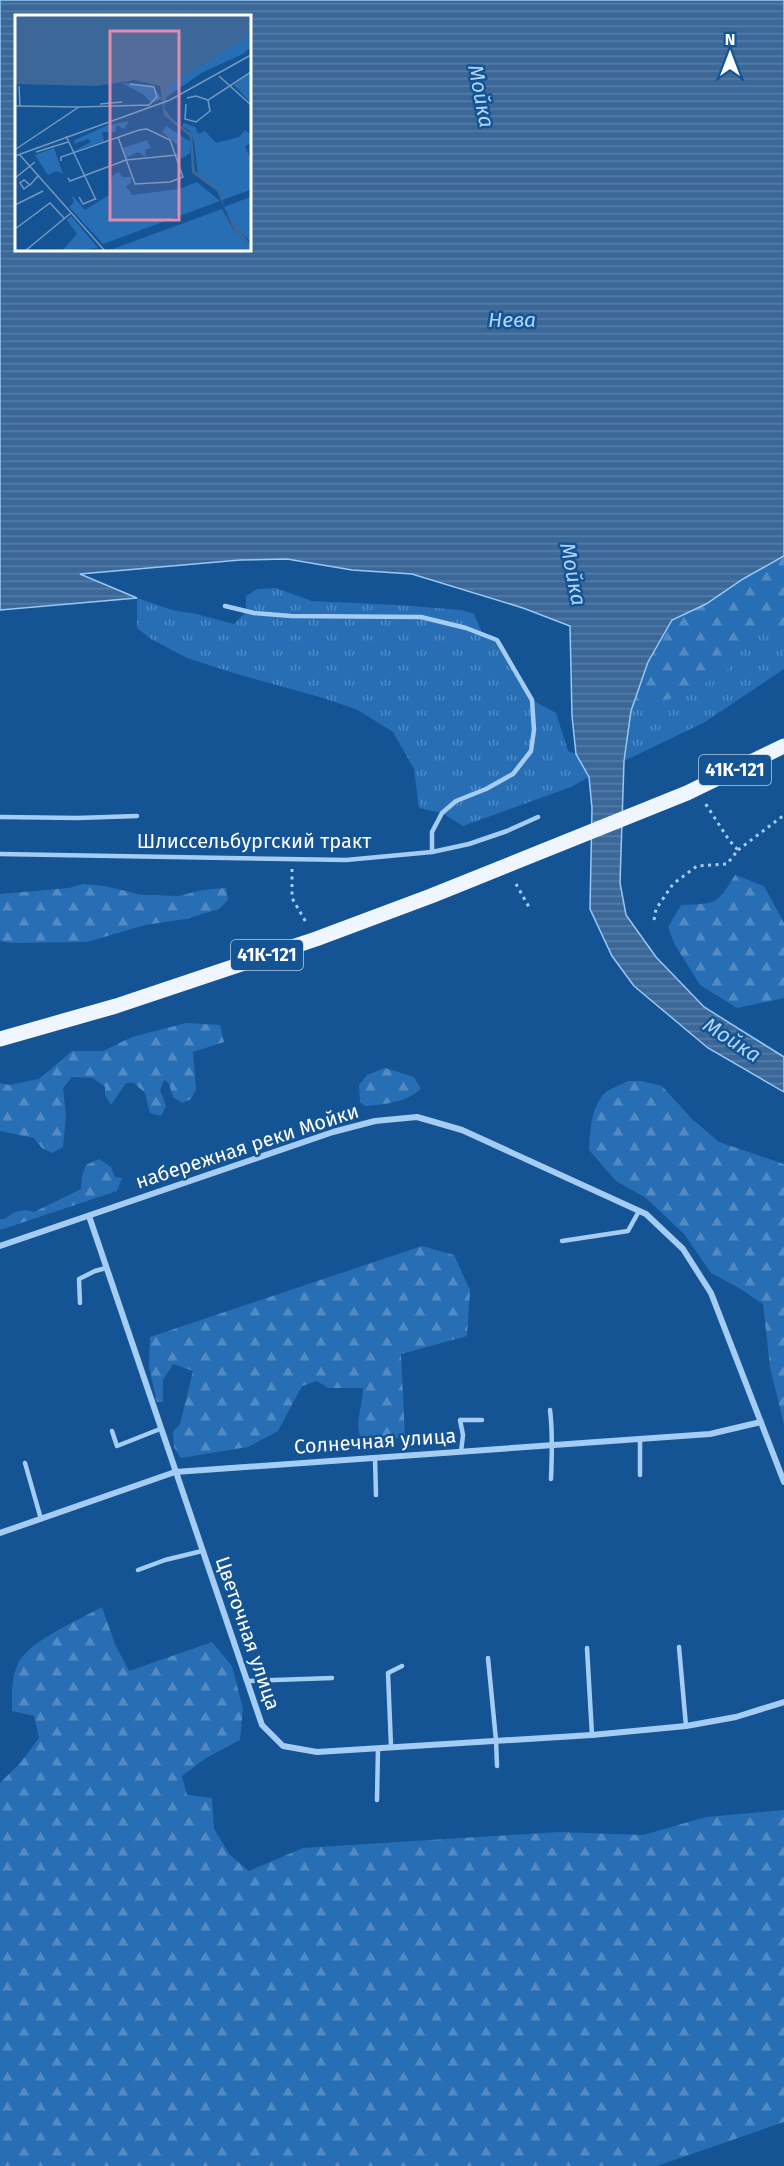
<svg xmlns="http://www.w3.org/2000/svg" width="784" height="2166" viewBox="0 0 784 2166" font-family="'Fira Sans',sans-serif">
  <style>
    .grass { fill: url(#grass-tufts) }
    .forest { fill: url(#forest-firs) }
    .water { fill: url(#water-rules); stroke: #97c8f5; stroke-width: 1.5; fill-rule: evenodd }
    .lines { fill: none; stroke-linecap: round; stroke-linejoin: round }
    .path { stroke: #a5ccf2; stroke-width: 3; stroke-dasharray: 3 4.5; stroke-linecap: butt }
    .service { stroke: #a5ccf2; stroke-width: 4.5 }
    .minor { stroke: #a5ccf2; stroke-width: 6 }
    .primary { stroke: #f0f6ff; stroke-width: 15 }
    .labels { text-anchor: middle; dominant-baseline: central; stroke-width: 5; stroke-linejoin: round; paint-order: stroke }
    .shield { fill: #145495; stroke: #b8ccdf; stroke-width: 1.5 }
    .shield-label { font-size: 18px; font-weight: bold; fill: #fff }
    .street-label { font-size: 20px; fill: #fff; stroke: #145495 }
    .water-label { font-size: 21px; font-style: italic; fill: #b1d6f9; stroke: #145495 }
    .inset-road { fill: none; stroke: #7298bf; stroke-width: 1.5 }
    .view { fill: #e08cad; fill-opacity: 0.15; stroke: #e08cad; stroke-width: 3 }
    .inset-edge { fill: none; stroke: #fff; stroke-width: 3 }
  </style>
  <defs>
    <pattern id="grass-tufts" width="24" height="20" patternUnits="userSpaceOnUse" patternTransform="scale(1.5)"><rect width="24" height="20" fill="#276eb4"/><path d="M3 7l-1-3M5 7V3M7 7l1-3M15 17l-1-3M17 17v-4M19 17l1-3" fill="none" stroke="#528bc3"/></pattern>
    <pattern id="forest-firs" width="22" height="20" patternUnits="userSpaceOnUse" patternTransform="scale(1.5)"><rect width="22" height="20" fill="#276eb4"/><path d="M5 1l3.5 6h-7zM16 11l3.5 6h-7z" fill="#528bc3"/></pattern>
    <pattern id="water-rules" width="6" height="5" patternUnits="userSpaceOnUse" patternTransform="scale(1.5)"><rect width="6" height="5" fill="#3b6898"/><path d="M0 2.5h6" fill="none" stroke="#587fa7"/></pattern>
  </defs>
  <rect width="100%" height="100%" fill="#145495"/>
  <!-- grass -->
  <g class="grass">
    <polygon points="784,556 784,669 705,722 624,761 631,711 706,604 743,579"/>
    <polygon points="276,588 312,601 397,605 462,610 474,614 483,635 497,640 532,700 556,713 568,751 576,754 589,777 571,787 463,826 442,813 419,808 414,769 393,732 358,710 323,698 237,674 187,658 151,639 137,628 137,598 172,610 196,614 234,624 246,612 246,596 257,589"/>
  </g>
  <!-- forest -->
  <g class="forest">
    <path d="M 784,556 L 784,631 L 770,625 C 745,633 736,649 726,673 L 672,698 L 631,711 L 648,662 L 672,620 L 706,604 L 743,579 Z"/>
    <path d="M 735,875 L 764,886 L 784,923 L 784,998 L 737,1008 L 700,985 L 675,945 L 668,927 L 681,905 C 717,903 716,906 735,875 Z"/>
    <polygon points="83,884 105,886 142,895 179,896 202,890 226,888 228,900 219,909 186,919 145,925 87,942 10,943 0,941 0,894 69,888"/>
    <polygon points="186,1023 220,1025 224,1042 193,1052 196,1090 191,1099 182,1103 173,1097 169,1084 164,1080 160,1090 166,1106 161,1116 150,1113 145,1093 134,1083 126,1083 111,1105 105,1095 105,1087 93,1078 72,1077 63,1088 66,1115 63,1147 52,1153 42,1148 34,1138 0,1131 0,1083 9,1085 39,1079 72,1051 103,1051 132,1037"/>
    <path d="M 385,1068 L 414,1077 L 421,1089 C 404,1103 386,1104 365,1106 L 360,1102 L 359,1085 L 367,1075 Z"/>
    <path d="M 628,1081 L 641,1081 L 662,1086 L 692,1119 L 719,1142 L 784,1164 L 784,1425 L 770,1367 L 763,1304 L 739,1288 L 711,1273 L 684,1234 L 646,1198 L 616,1181 L 589,1150 C 590,1132 591,1109 603,1095 C 608,1089 621,1085 628,1081 Z"/>
    <polygon points="99,1159 111,1167 115,1177 122,1178 117,1191 0,1230 0,1219 4,1219 15,1212 25,1210 34,1212 81,1189 82,1176 86,1165"/>
    <path d="M 422,1246 L 454,1255 L 470,1290 L 467,1336 L 401,1354 L 405,1437 L 372,1441 L 360,1436 C 355,1419 363,1406 363,1388 L 328,1388 L 317,1381 L 302,1386 L 278,1431 L 248,1447 L 181,1458 L 174,1447 L 173,1432 L 180,1424 L 193,1371 L 173,1364 L 163,1380 L 163,1402 L 157,1402 L 149,1367 L 150,1337 Z"/>
    <path d="M 102,1607 L 115,1644 L 129,1671 L 212,1642 L 232,1666 L 243,1709 L 240,1740 L 206,1758 L 182,1776 L 187,1795 L 212,1798 L 214,1829 L 230,1855 L 249,1871 L 303,1848 L 559,1832 L 643,1835 L 706,1817 L 784,1810 L 784,2122 L 657,2166 L 0,2166 L 0,1783 L 21,1762 L 39,1738 L 34,1716 L 12,1711 C 12,1694 11,1675 20,1660 C 35,1638 79,1620 102,1607 Z"/>
  </g>
  <!-- water -->
  <path class="water" d="M 0,0 L 784,0 L 784,556 L 743,579 L 706,604 L 672,620 L 648,662 L 631,711 L 624,761 L 620,883 L 626,915 L 656,957 L 704,1007 L 784,1057 L 784,1092 L 708,1048 L 634,986 L 612,956 L 590,909 L 592,808 L 589,777 L 576,754 L 572,716 L 570,626 L 523,608 L 412,574 L 352,570 L 287,559 L 240,560 L 80,574 L 137,598 L 0,610 ZM 16,16 L 249,16 L 249,249 L 16,249 Z"/>
  <g class="lines">
    <!-- path -->
    <g class="path">
      <polyline points="738,850 784,815"/>
      <polyline points="292,869 292,898 307,924"/>
      <polyline points="516,884 529,907"/>
      <polyline points="654,920 656,909 673,884 697,866 727,864 738,850 729,840 705,803"/>
    </g>
    <!-- service -->
    <g class="service">
      <polyline points="225,606 254,613 291,616 421,617 466,628 497,640 532,700 534,730 531,751 513,774 486,789 456,801 442,813 432,832 432,852"/>
      <polyline points="0,817 77,818 137,816"/>
      <polyline points="0,854 346,860 432,852 469,844 507,831 538,817"/>
      <polyline points="562,1241 628,1231 639,1211"/>
      <polyline points="80,1303 79,1279 95,1271 106,1268"/>
      <path d="M 550,1410 C 553,1433 552,1456 551,1479"/>
      <polyline points="112,1431 117,1446 160,1429"/>
      <polyline points="640,1439 640,1475"/>
      <polyline points="461,1452 463,1435 460,1420 482,1420"/>
      <polyline points="375,1458 376,1495"/>
      <polyline points="25,1463 41,1519"/>
      <polyline points="138,1570 165,1560 202,1551"/>
      <polyline points="679,1647 686,1726"/>
      <polyline points="587,1648 592,1735"/>
      <polyline points="488,1658 496,1740 497,1766"/>
      <polyline points="247,1681 332,1678"/>
      <polyline points="391,1746 388,1673 402,1666"/>
      <polyline points="377,1800 378,1748"/>
    </g>
    <!-- minor -->
    <g class="minor">
      <polyline points="89,1216 262,1725 283,1746 317,1752 592,1735 686,1726 736,1717 784,1702"/>
      <polyline points="0,1246 333,1132 375,1121 417,1117 462,1130 646,1214 683,1249 711,1293 784,1482"/>
      <polyline points="0,1533 175,1472 710,1434 761,1422"/>
    </g>
    <!-- primary -->
    <polyline class="primary" points="0,1039 116,1006 316,939 431,896 687,793 784,746"/>
  </g>
  <g class="labels">
    <!-- shield labels -->
    <g class="shield">
      <rect x="699" y="755" width="72" height="30" rx="4.5"/>
      <rect x="231" y="940" width="72" height="30" rx="4.5"/>
    </g>
    <g class="shield-label">
      <text x="735" y="770">41К-121</text>
      <text x="267" y="955">41К-121</text>
    </g>
    <!-- street labels -->
    <g class="street-label">
      <text x="254" y="841">Шлиссельбургский тракт</text>
      <text transform="translate(247 1146) rotate(-18)">набережная реки Мойки</text>
      <text transform="translate(375 1441) rotate(-4)">Солнечная улица</text>
      <text transform="translate(248 1633) rotate(71)">Цветочная улица</text>
    </g>
    <!-- water labels -->
    <g class="water-label">
      <text transform="translate(481 96) rotate(79)">Мойка</text>
      <text x="512" y="320">Нева</text>
      <text transform="translate(573 574) rotate(79)">Мойка</text>
      <text transform="translate(732 1040) rotate(33)">Мойка</text>
    </g>
  </g>
  <!-- overview -->
  <g transform="translate(15 15)">
    <rect width="236" height="236" fill="#145495"/>
    <path d="M 235,20 L 235,33 L 228,39 L 188,57 L 150,83 L 154,70 ZM 107,68 L 137,70 L 147,84 L 136,88 L 129,80 Z" fill="#276eb4"/>
    <path d="M 235,20 L 233,27 L 150,78 L 154,70 ZM 114,106 L 109,114 L 102,110 L 100,117 L 87,117 L 89,126 L 59,136 L 76,127 L 73,124 L 59,129 L 60,125 L 93,110 ZM 169,108 L 180,112 L 183,119 L 190,116 L 201,128 L 224,122 L 230,115 L 235,119 L 235,128 L 230,132 L 235,142 L 235,175 L 207,185 L 205,176 L 183,161 L 179,126 L 175,116 L 167,111 ZM 151,111 L 176,127 L 175,138 L 166,144 L 162,130 L 147,117 ZM 132,125 L 136,133 L 130,135 L 131,142 L 123,137 L 111,143 L 108,133 ZM 39,133 L 48,159 L 42,156 L 33,160 L 20,140 ZM 104,157 L 107,162 L 116,162 L 116,168 L 111,171 L 117,180 L 164,174 L 182,167 L 205,186 L 88,229 L 54,192 L 59,187 L 56,179 L 70,195 L 94,180 L 97,161 ZM 235,182 L 235,226 L 220,212 L 209,192 ZM 207,194 L 220,218 L 236,229 L 235,236 L 95,235 ZM 56,201 L 83,233 L 47,236 L 62,219 L 52,205 Z" fill="#276eb4"/>
    <path d="M 235,58 L 235,87 L 219,70 Z" fill="#276eb4"/>
    <path d="M 0,0 L 235,0 L 235,20 L 154,70 L 149,93 L 157,104 L 177,119 L 180,156 L 205,176 L 210,196 L 235,229 L 220,218 L 202,176 L 177,158 L 175,122 L 149,100 L 145,71 L 120,65 L 81,71 L 0,69 Z" fill="#3b6898"/>
    <path class="inset-road" d="M 204,61 L 236,90M 115,69 L 139,72 L 142,82 L 133,91M 4,71 L 5,91M 172,83 L 181,81 L 193,85M 85,89 L 107,87M 171,89 L 170,104 L 181,107 L 195,96 L 193,85 L 236,57M 0,91 L 64,92M 51,121 L 81,185M 1,134 L 64,92 L 134,90M 21,137 L 53,127M 4,139 L 90,236M 0,141 L 155,85 L 236,40M 46,146 L 46,142 L 124,115 L 132,114 L 155,125 L 168,162 L 155,167 L 120,169 L 103,122M 0,163 L 20,147M 53,163 L 55,166 L 111,145 L 162,140M 14,170 L 9,174 L 5,168 L 9,165 L 15,170 L 23,161M 64,182 L 68,189 L 80,184M 0,190 L 28,176M 0,214 L 35,188 L 50,204M 10,236 L 56,198"/>
    <path class="view" d="M 95,16 L 164,16 L 164,205 L 95,205 Z"/>
    <rect width="236" height="236" class="inset-edge"/>
  </g>
  <!-- north arrow -->
  <g transform="translate(730 54)" stroke="#145495" stroke-width="4.5" paint-order="stroke">
  <path d="M0-4.5L10 22L0 15L-10 22Z" fill="#ffffff"/>
  <text y="-9" font-size="16" font-weight="bold" text-anchor="middle" fill="#ffffff">N</text>
  </g>
</svg>
